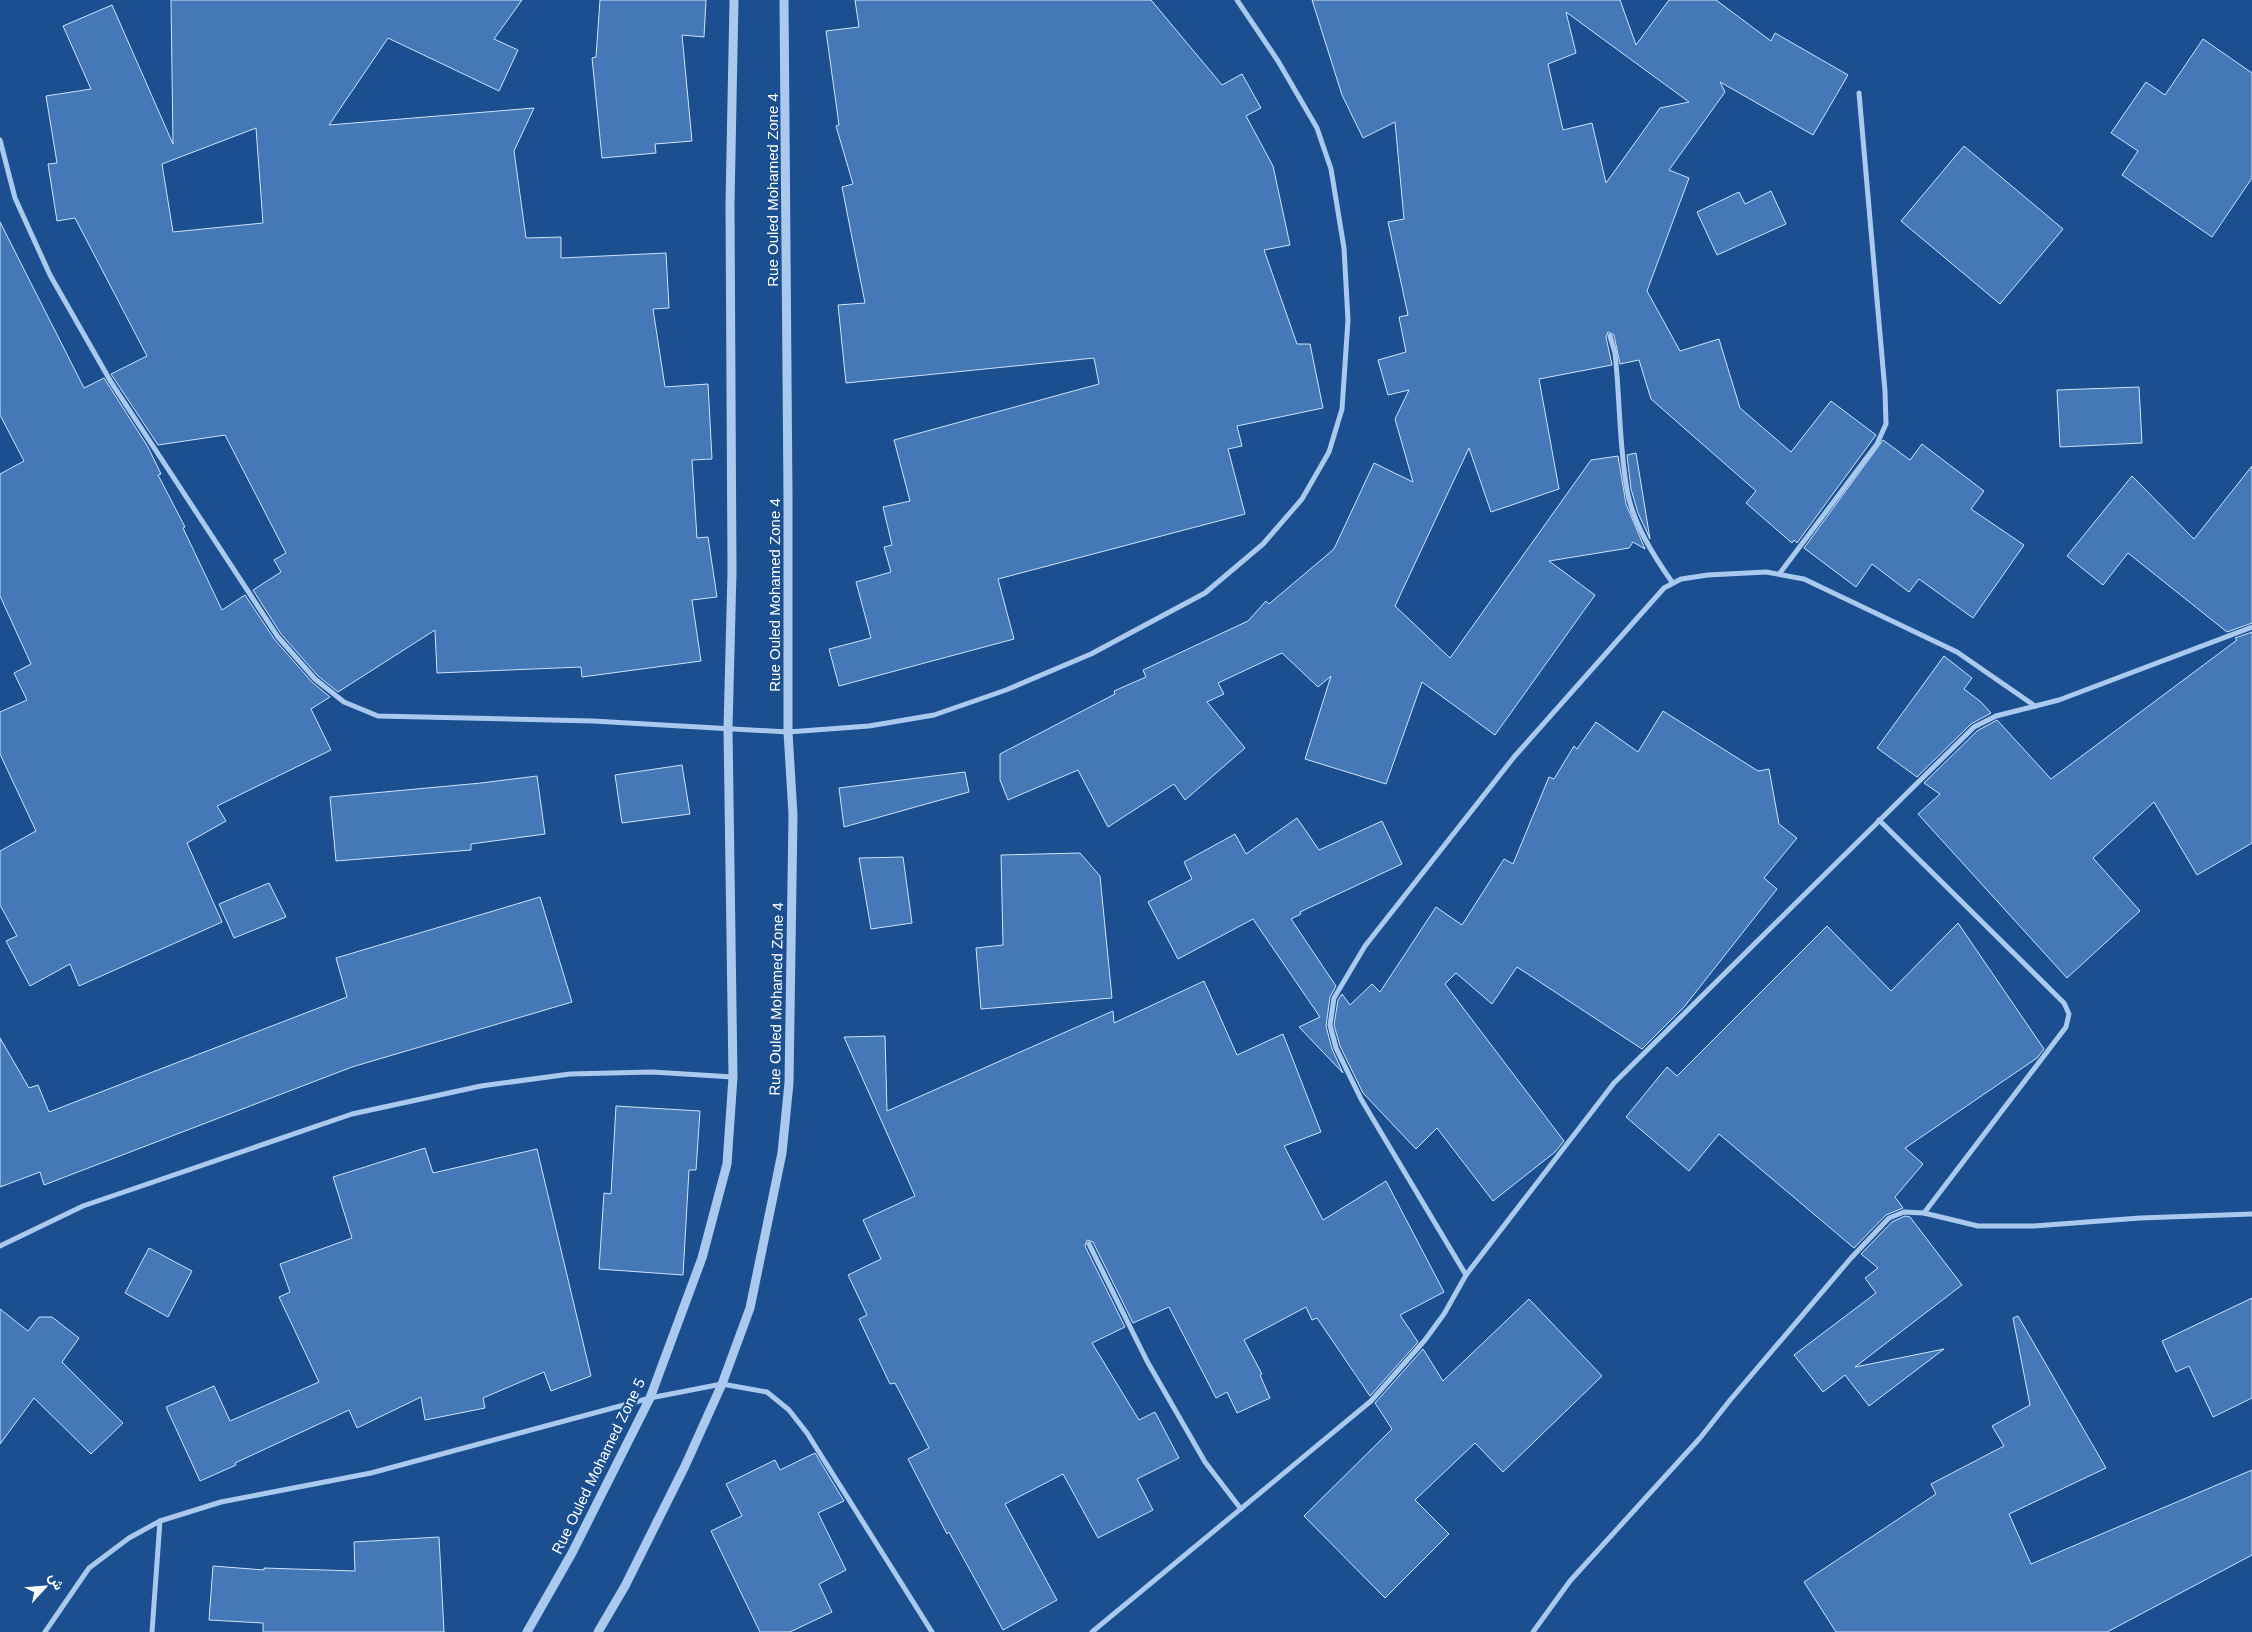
<svg xmlns="http://www.w3.org/2000/svg" width="2252" height="1632" viewBox="0 0 2252 1632" font-family="Helvetica,Vazirmatn,sans-serif">
  <style>
    .building { fill: #4478b7; stroke: #cfe3fa; fill-rule: evenodd }
    .lines { fill: none; stroke-linecap: round; stroke-linejoin: round }
    .minor { stroke: #a9c9ee; stroke-width: 5 }
    .tertiary { stroke: #a9c9ee; stroke-width: 9 }
    .labels { text-anchor: middle; dominant-baseline: central; stroke-width: 4; stroke-linejoin: round; paint-order: stroke }
    .street-label { font-size: 15px; fill: #fff; stroke: #1b4f8f }
  </style>
  <rect width="100%" height="100%" fill="#1b4f8f"/>
  <!-- building -->
  <g class="building">
    <path d="M 171,0 L 522,0 L 494,39 L 518,50 L 499,91 L 388,38 L 329,125 L 534,108 L 514,151 L 526,238 L 561,237 L 561,258 L 666,253 L 669,308 L 653,309 L 665,387 L 708,384 L 712,459 L 692,460 L 697,538 L 708,537 L 717,597 L 692,600 L 701,661 L 582,677 L 581,667 L 437,673 L 435,630 L 338,692 L 318,676 L 281,634 L 253,590 L 281,572 L 274,560 L 286,553 L 225,435 L 158,445 L 111,374 L 147,356 L 75,218 L 57,221 L 48,164 L 57,163 L 46,96 L 91,89 L 63,26 L 112,5 L 173,144 ZM 256,128 L 263,223 L 173,232 L 162,164 Z"/>
    <polygon points="600,0 706,0 704,37 682,35 692,141 655,144 656,153 602,158 592,58 596,57"/>
    <polygon points="855,0 1151,0 1222,85 1242,74 1261,108 1246,116 1273,166 1290,245 1264,250 1297,344 1310,344 1323,408 1237,426 1242,446 1228,449 1245,514 998,579 1014,639 839,686 829,649 871,638 856,582 891,572 884,547 892,545 883,507 910,501 894,440 1099,384 1094,358 846,383 838,305 865,303 842,187 853,184 836,126 839,125 826,31 859,27"/>
    <path d="M 1312,0 L 1620,0 L 1636,45 L 1669,0 L 1716,0 L 1771,41 L 1775,33 L 1848,75 L 1813,135 L 1720,82 L 1725,92 L 1669,170 L 1689,178 L 1647,291 L 1680,351 L 1719,339 L 1740,408 L 1791,452 L 1831,401 L 1876,435 L 1797,543 L 1794,540 L 1792,543 L 1746,503 L 1756,491 L 1651,399 L 1639,360 L 1620,364 L 1614,335 L 1608,332 L 1606,337 L 1612,365 L 1539,379 L 1559,489 L 1491,512 L 1469,448 L 1395,606 L 1450,658 L 1591,460 L 1618,456 L 1626,504 L 1645,549 L 1633,542 L 1629,548 L 1549,561 L 1595,595 L 1495,735 L 1422,682 L 1386,784 L 1305,759 L 1331,676 L 1318,687 L 1282,653 L 1218,683 L 1224,694 L 1207,702 L 1245,748 L 1185,800 L 1174,784 L 1108,827 L 1078,770 L 1008,800 L 1000,780 L 1000,754 L 1115,694 L 1114,691 L 1146,677 L 1143,670 L 1248,621 L 1266,601 L 1269,604 L 1334,549 L 1374,463 L 1413,482 L 1395,419 L 1409,390 L 1388,395 L 1378,360 L 1406,352 L 1399,317 L 1408,315 L 1388,222 L 1404,219 L 1395,122 L 1363,138 L 1342,95 ZM 1566,12 L 1689,102 L 1660,108 L 1606,183 L 1592,123 L 1563,130 L 1548,64 L 1576,53 Z"/>
    <polygon points="2203,39 2252,73 2252,178 2212,237 2122,175 2138,151 2111,133 2146,82 2165,95"/>
    <polygon points="1964,146 2063,229 2000,304 1901,221"/>
    <polygon points="1771,191 1786,224 1717,255 1697,212 1739,192 1745,204"/>
    <polygon points="0,222 84,388 104,378 148,447 161,474 158,475 185,527 183,528 222,610 245,595 275,640 312,682 330,697 311,709 331,750 217,806 226,821 187,843 222,922 79,986 70,964 30,986 6,941 17,936 0,905 0,851 36,831 0,754 0,712 27,700 14,673 31,664 0,596 0,474 24,461 0,415"/>
    <polygon points="2139,387 2142,443 2060,447 2057,390"/>
    <polygon points="1883,440 1910,460 1922,444 1984,491 1971,509 2024,545 1973,618 1919,579 1909,592 1872,564 1856,587 1804,548"/>
    <polygon points="1636,453 1650,539 1638,513 1631,489 1627,455"/>
    <polygon points="2252,466 2252,623 2227,632 2128,553 2103,585 2067,556 2132,476 2194,539"/>
    <polygon points="2252,632 2252,843 2197,875 2154,802 2093,858 2140,911 2067,978 1918,814 1940,794 1924,783 1977,731 1997,720 2051,779 2237,640 2235,638"/>
    <polygon points="1944,656 1972,678 1964,689 1981,702 1991,713 1971,724 1917,777 1877,748"/>
    <polygon points="1663,711 1758,771 1769,769 1779,824 1797,838 1764,878 1777,889 1684,1007 1642,1049 1517,967 1492,1004 1456,973 1445,984 1564,1141 1555,1152 1493,1201 1437,1128 1416,1149 1363,1093 1340,1046 1334,1025 1338,1000 1342,994 1350,1005 1372,984 1380,992 1436,907 1462,925 1504,859 1513,864 1549,777 1554,779 1574,746 1577,749 1596,722 1638,752"/>
    <polygon points="682,765 690,814 622,823 615,775"/>
    <polygon points="965,772 969,792 844,827 839,788"/>
    <polygon points="537,776 545,834 471,844 471,850 336,861 330,797 481,783"/>
    <polygon points="1297,818 1319,850 1382,821 1402,864 1300,912 1301,914 1291,919 1336,986 1330,997 1326,1026 1332,1049 1343,1073 1299,1027 1320,1017 1253,919 1178,959 1148,902 1192,879 1184,862 1235,834 1246,854"/>
    <polygon points="1080,853 1100,876 1112,998 981,1009 976,948 1003,945 1001,855"/>
    <polygon points="903,857 912,923 871,929 859,858"/>
    <polygon points="269,883 286,917 234,938 219,904"/>
    <polygon points="540,897 572,1002 352,1067 44,1185 40,1172 0,1187 0,1038 29,1088 38,1085 49,1112 347,997 336,958"/>
    <polygon points="1958,923 2044,1049 2037,1058 1905,1148 1923,1164 1895,1197 1903,1208 1886,1215 1854,1248 1719,1134 1689,1171 1626,1117 1667,1067 1677,1076 1827,926 1891,991"/>
    <polygon points="1204,981 1237,1055 1283,1034 1321,1132 1284,1146 1323,1220 1386,1181 1444,1292 1400,1315 1418,1342 1370,1396 1317,1318 1312,1320 1306,1307 1244,1340 1262,1374 1260,1375 1270,1398 1237,1413 1227,1392 1216,1398 1169,1307 1133,1323 1093,1242 1087,1240 1085,1246 1125,1327 1092,1343 1139,1420 1155,1412 1179,1458 1137,1479 1153,1510 1098,1538 1063,1474 1005,1504 1057,1600 1003,1630 949,1532 947,1534 908,1459 929,1448 895,1383 890,1384 859,1319 867,1315 848,1275 881,1259 863,1220 915,1196 844,1037 885,1036 887,1111 1113,1011 1114,1023"/>
    <polygon points="616,1106 700,1111 696,1170 689,1170 683,1275 599,1269 604,1193 611,1194"/>
    <polygon points="425,1148 433,1173 537,1149 591,1376 551,1391 544,1372 483,1398 485,1408 425,1420 421,1397 357,1428 349,1410 235,1463 236,1465 200,1481 166,1407 214,1386 230,1421 319,1382 279,1297 290,1292 280,1264 352,1238 333,1177"/>
    <polygon points="1905,1216 1910,1217 1962,1285 1855,1367 1944,1349 1869,1406 1845,1375 1823,1392 1794,1355 1876,1293 1865,1278 1878,1268 1861,1254 1892,1222"/>
    <polygon points="149,1248 192,1271 168,1317 125,1293"/>
    <polygon points="2252,1298 2252,1398 2213,1417 2189,1366 2176,1372 2162,1341"/>
    <polygon points="1529,1299 1602,1376 1503,1472 1475,1443 1415,1500 1449,1534 1385,1598 1304,1516 1392,1429 1375,1403 1423,1349 1443,1381"/>
    <polygon points="0,1309 28,1331 39,1317 52,1317 79,1338 62,1362 123,1423 91,1454 34,1398 0,1444"/>
    <polygon points="2018,1316 2106,1468 2009,1514 2031,1564 2252,1470 2252,1555 2107,1632 1836,1632 1804,1582 1936,1494 1931,1484 2004,1446 1992,1426 2030,1405 2013,1318"/>
    <polygon points="815,1453 844,1501 818,1513 846,1570 819,1584 832,1612 790,1632 760,1632 711,1531 742,1516 726,1484 775,1460 780,1470"/>
    <polygon points="439,1537 444,1632 263,1632 263,1623 209,1620 213,1566 264,1570 264,1568 355,1571 354,1542"/>
  </g>
  <g class="lines">
    <!-- minor -->
    <g class="minor">
      <polyline points="0,140 15,198 50,275 111,382 278,637 315,679 344,702 378,716 593,721 788,732 869,726 934,715 1006,690 1091,654 1205,593 1263,544 1302,499 1329,452 1342,409 1348,320 1344,248 1331,169 1317,128 1278,61 1237,0"/>
      <path d="M 1610,336 L 1615,353 C 1620,398 1619,445 1627,490 C 1633,523 1653,555 1672,582"/>
      <polyline points="1780,573 1877,444 1886,424 1885,391 1859,93"/>
      <polyline points="1879,820 2064,1003 2069,1014 2066,1027 1924,1213"/>
      <polyline points="1089,1244 1147,1361 1205,1462 1241,1509"/>
      <polyline points="0,1246 83,1206 352,1114 481,1086 570,1074 652,1072 733,1077"/>
      <polyline points="1466,1275 1361,1099 1336,1048 1330,1025 1334,998 1365,946 1514,757 1664,588 1681,579 1708,575 1766,572 1804,579 1957,652 2035,706"/>
      <polyline points="45,1632 89,1568 129,1538 160,1521 221,1502 371,1473 650,1398 722,1384 767,1392 789,1410 807,1433 932,1632"/>
      <polyline points="152,1632 160,1521"/>
      <polyline points="1092,1632 1371,1401 1425,1340 1444,1314 1466,1275 1614,1083 1974,727 1996,716 2059,700 2252,627"/>
      <polyline points="1533,1632 1570,1581 1700,1438 1731,1399 1851,1258 1889,1218 1904,1212 1924,1213 1978,1226 2034,1226 2140,1218 2252,1214"/>
    </g>
    <!-- tertiary -->
    <g class="tertiary">
      <polyline points="527,1632 572,1553 650,1398 702,1258 727,1164 733,1077 728,728 732,572 730,203 734,0"/>
      <polyline points="598,1632 625,1586 685,1466 722,1384 750,1308 782,1153 789,1083 793,815 788,732 788,497 784,0"/>
    </g>
  </g>
  <g class="labels">
    <!-- street labels -->
    <g class="street-label">
      <text transform="translate(772 190) rotate(-90)">Rue Ouled Mohamed Zone 4</text>
      <text transform="translate(774 595) rotate(-90)">Rue Ouled Mohamed Zone 4</text>
      <text transform="translate(776 999) rotate(-89)">Rue Ouled Mohamed Zone 4</text>
      <text transform="translate(598 1466) rotate(-64)">Rue Ouled Mohamed Zone 5</text>
    </g>
  </g>
  <!-- north arrow -->
  <g transform="translate(45 1587) rotate(64)" stroke="#1b4f8f" stroke-width="4" paint-order="stroke">
  <path d="M0-4L9 19L0 12L-9 19Z" fill="#ffffff"/>
  <text y="-8" font-size="14" font-weight="bold" text-anchor="middle" fill="#ffffff">ش</text>
  </g>
</svg>
